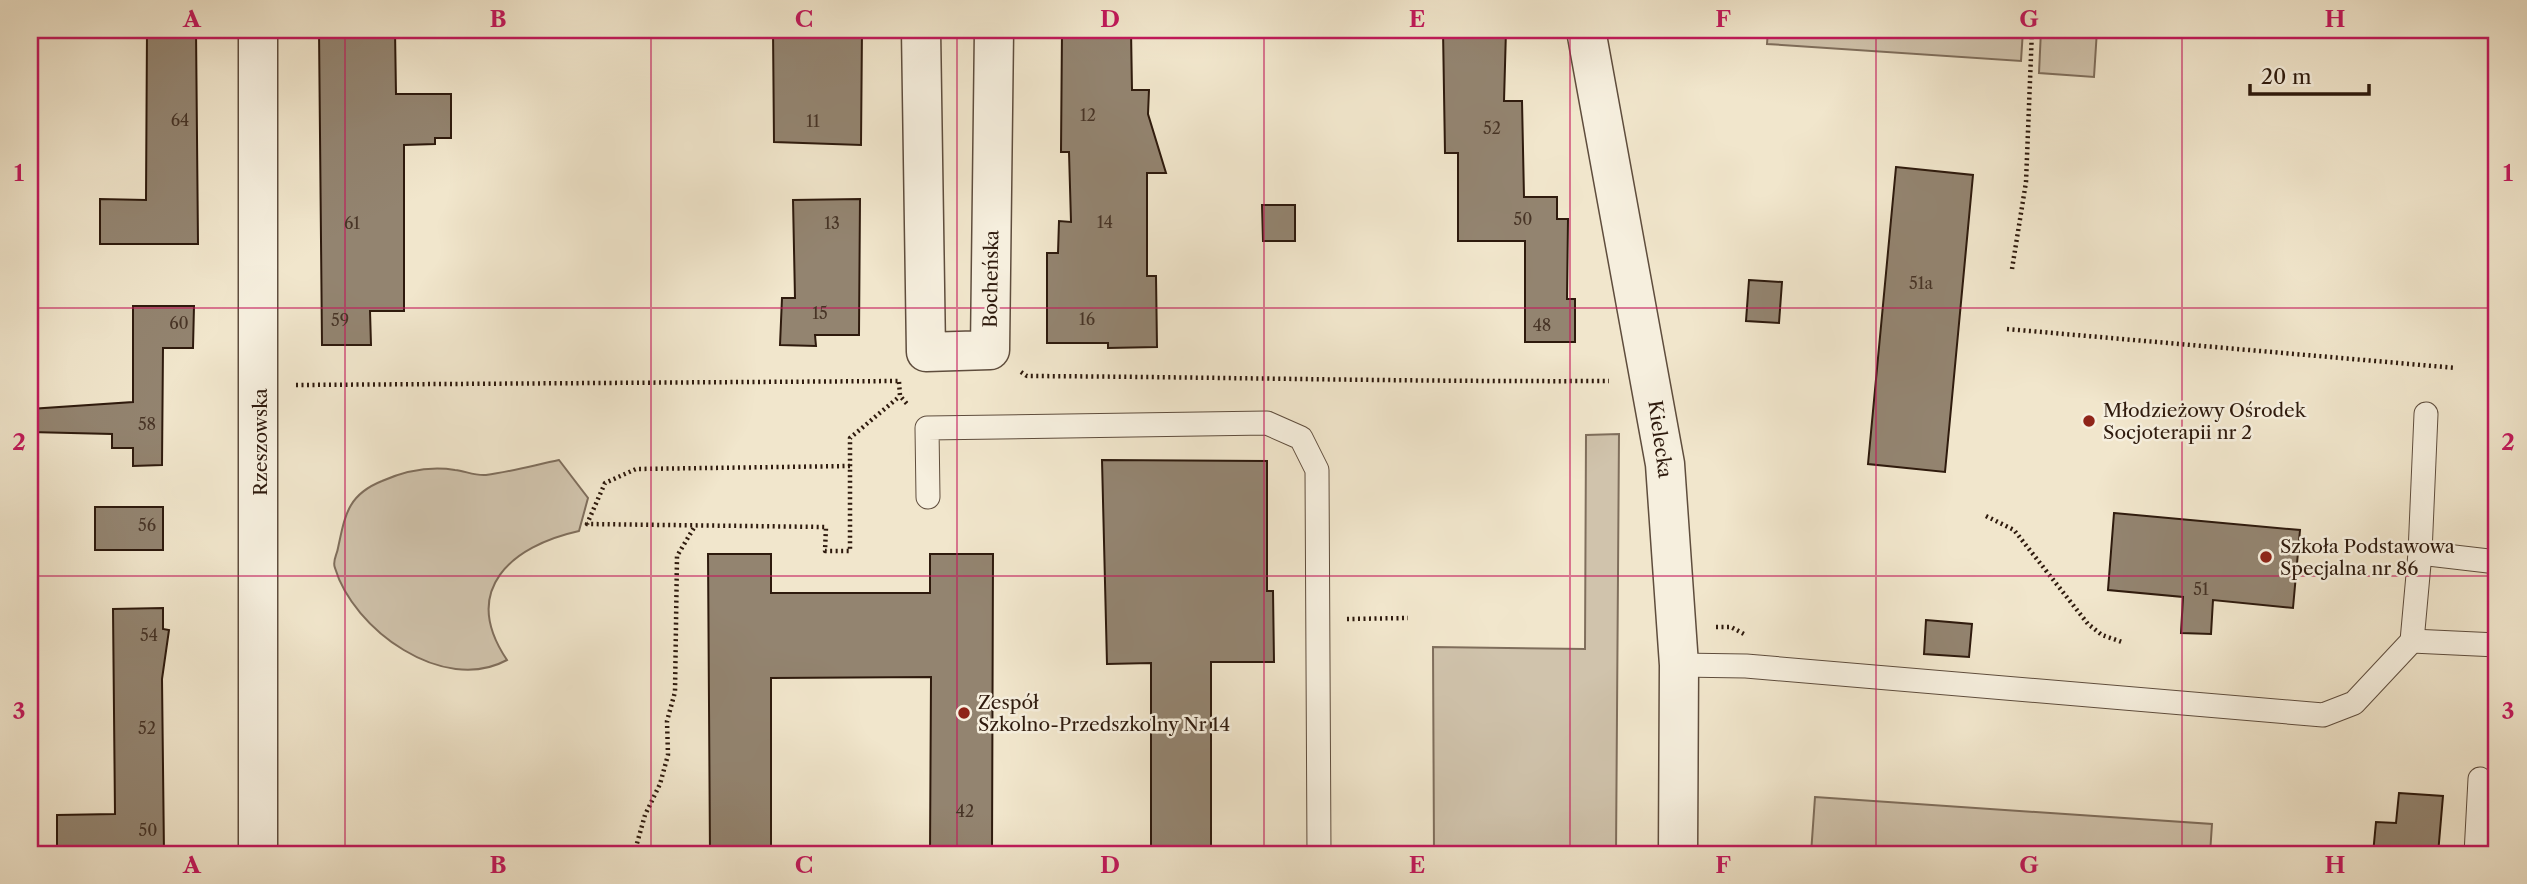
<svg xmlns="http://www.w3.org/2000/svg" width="2527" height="884" viewBox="0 0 2527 884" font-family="'Libre Caslon Text',serif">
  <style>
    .green { fill: #d0c3ac; stroke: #7f6e5c; stroke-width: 2 }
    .building { fill: #938470; stroke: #2e1a0d; stroke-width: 2 }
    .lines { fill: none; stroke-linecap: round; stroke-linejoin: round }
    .lane-casing { stroke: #5f4d3d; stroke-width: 25 }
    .street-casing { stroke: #5f4d3d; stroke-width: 41 }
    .path { stroke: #2e1a0d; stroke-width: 4.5; stroke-dasharray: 2 3.5; stroke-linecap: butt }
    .lane { stroke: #f6efde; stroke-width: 23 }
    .street { stroke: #f6efde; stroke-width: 38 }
    .grid { fill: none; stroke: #c2185b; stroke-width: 2; stroke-opacity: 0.55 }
    .poi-dot { fill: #8f2418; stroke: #f6efde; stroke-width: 2.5 }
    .labels { text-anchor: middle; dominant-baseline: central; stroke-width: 5; stroke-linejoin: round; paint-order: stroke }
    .number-label { font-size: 16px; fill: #473426 }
    .street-label { font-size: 19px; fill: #2e1a0d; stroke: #f6efde }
    .poi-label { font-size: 19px; fill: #2e1a0d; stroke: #f6efde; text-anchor: start }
    .neatline { fill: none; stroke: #c2185b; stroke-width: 2.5 }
    .grid-label { font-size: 23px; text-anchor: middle; font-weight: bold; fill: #c2185b }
  </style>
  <rect width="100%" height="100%" fill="#f1e6cc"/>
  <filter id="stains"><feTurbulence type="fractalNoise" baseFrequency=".00286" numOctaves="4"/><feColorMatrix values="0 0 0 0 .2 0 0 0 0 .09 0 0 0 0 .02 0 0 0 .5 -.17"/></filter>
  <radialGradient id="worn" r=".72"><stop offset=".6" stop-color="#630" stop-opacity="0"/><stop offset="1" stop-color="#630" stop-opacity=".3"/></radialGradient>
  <!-- green -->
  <g class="green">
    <polygon points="1768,30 2023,30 2021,61 1767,44"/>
    <polygon points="2041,30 2097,30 2094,77 2039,73"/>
    <polygon points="1619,434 1616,854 1434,854 1433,647 1585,649 1586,435"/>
    <path d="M 559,460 L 588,498 L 579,531 C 511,546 460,590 507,660 C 443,695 353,629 335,568 C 332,561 337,555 338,548 C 345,516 347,495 382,481 C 405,471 430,466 455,470 C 465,471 475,476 486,475 C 510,472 535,465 559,460 Z"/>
    <polygon points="1815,797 2212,824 2210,854 1811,854"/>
  </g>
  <!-- building -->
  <g class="building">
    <polygon points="147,30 196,30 198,244 100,244 100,199 146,200"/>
    <polygon points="319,30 395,30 396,94 451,94 451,138 435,138 435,144 404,145 404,311 370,311 371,345 322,345"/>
    <polygon points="773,30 862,30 861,145 774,142"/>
    <polygon points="1062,30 1131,30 1132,90 1149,90 1148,114 1166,173 1147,173 1147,276 1156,276 1157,347 1108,348 1108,343 1047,343 1047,253 1058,253 1059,221 1071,222 1069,152 1061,152"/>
    <polygon points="1443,30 1506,30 1504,101 1522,101 1524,197 1557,197 1557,219 1568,219 1567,299 1575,299 1575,342 1525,342 1525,241 1458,241 1458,153 1445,153"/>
    <polygon points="1896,167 1973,175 1945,472 1868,464"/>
    <polygon points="860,199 859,335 815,335 816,346 780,345 782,298 795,298 793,200"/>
    <polygon points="1262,205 1295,205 1295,241 1263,241"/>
    <polygon points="1749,280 1782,282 1779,323 1746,321"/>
    <polygon points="133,306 194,306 193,348 163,348 162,465 133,466 133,448 112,448 112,434 30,432 30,409 133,402"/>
    <polygon points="1102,460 1267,461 1267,591 1273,591 1274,662 1211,662 1211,854 1151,854 1151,663 1107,664"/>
    <rect x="95" y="507" width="68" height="43"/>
    <polygon points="2114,513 2300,530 2293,608 2213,600 2211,634 2181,633 2183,597 2108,590"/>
    <polygon points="708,554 771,554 771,593 930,593 930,554 993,554 992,854 930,854 931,677 771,678 771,854 710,854"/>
    <polygon points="163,608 163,629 169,630 162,679 164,854 57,852 57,815 115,814 113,609"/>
    <polygon points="1926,620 1972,624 1969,657 1924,654"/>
    <polygon points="2399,793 2443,796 2438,854 2373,854 2376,822 2396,823"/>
  </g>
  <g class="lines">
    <defs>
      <g id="lane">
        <polyline points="928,497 927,428 1267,423 1301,438 1317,470 1319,854"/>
        <polyline points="2420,553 2497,562"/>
        <polyline points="2412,641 2497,645"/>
        <polyline points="1679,665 1746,666 2323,715 2354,703 2412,641 2420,553 2426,414"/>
        <polyline points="2476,854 2480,779"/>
      </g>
      <g id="street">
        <polyline points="921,30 926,352 990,350 994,30"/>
        <polyline points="1586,30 1665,464 1679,665 1678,854"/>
        <polyline points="258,854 258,30"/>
      </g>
    </defs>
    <!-- lane casing -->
    <use href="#lane" class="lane-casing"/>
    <!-- street casing -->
    <use href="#street" class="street-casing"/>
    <!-- path -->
    <g class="path">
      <polyline points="2012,269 2026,182 2032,30"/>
      <polyline points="2007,329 2456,368"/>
      <path d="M 1021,372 L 1027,376 C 1221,377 1415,382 1609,381"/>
      <polyline points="899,382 900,396 909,406"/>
      <polyline points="296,385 899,381"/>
      <polyline points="850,466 636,469 605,483 587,524 826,527 825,551 850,551 850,438 900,396"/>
      <polyline points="1986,516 2014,530 2088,624 2102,635 2122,642"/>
      <polyline points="1347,619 1408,618"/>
      <polyline points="1716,627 1731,627 1744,634"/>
      <polyline points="634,854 645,815 660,784 668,755 667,721 675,692 677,556 695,526"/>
    </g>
    <!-- lane -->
    <use href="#lane" class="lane"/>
    <!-- street -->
    <use href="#street" class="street"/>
  </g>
  <!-- grid -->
  <path class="grid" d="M 345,30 L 345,854M 651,30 L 651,854M 957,30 L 957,854M 1264,30 L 1264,854M 1570,30 L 1570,854M 1876,30 L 1876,854M 2182,30 L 2182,854M 30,308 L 2497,308M 30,576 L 2497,576"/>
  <!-- markers -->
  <g class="poi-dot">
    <circle cx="2089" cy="421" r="7"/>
    <circle cx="2266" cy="557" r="7"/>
    <circle cx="964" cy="713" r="7"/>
  </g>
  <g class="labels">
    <!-- number labels -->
    <g class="number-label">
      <text x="1088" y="115">12</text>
      <text x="180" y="120">64</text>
      <text x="813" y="121">11</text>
      <text x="1492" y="128">52</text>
      <text x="1523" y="219">50</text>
      <text x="1105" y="222">14</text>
      <text x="352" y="223">61</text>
      <text x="832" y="223">13</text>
      <text x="1921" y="283">51a</text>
      <text x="820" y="313">15</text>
      <text x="1087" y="319">16</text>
      <text x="340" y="320">59</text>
      <text x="179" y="323">60</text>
      <text x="1542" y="325">48</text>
      <text x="147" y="424">58</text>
      <text x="147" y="525">56</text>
      <text x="2201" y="589">51</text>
      <text x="149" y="635">54</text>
      <text x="147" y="728">52</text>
      <text x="965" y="811">42</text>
      <text x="148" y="830">50</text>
    </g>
    <!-- street labels -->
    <g class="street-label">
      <text transform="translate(991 279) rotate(-89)">Bocheńska</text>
      <text transform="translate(1660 439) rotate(82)">Kielecka</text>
      <text transform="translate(260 442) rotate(-90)">Rzeszowska</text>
    </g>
    <!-- poi labels -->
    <g class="poi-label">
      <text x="2103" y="410">Młodzieżowy Ośrodek<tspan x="2103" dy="22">Socjoterapii nr 2</tspan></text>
      <text x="2280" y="546">Szkoła Podstawowa<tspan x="2280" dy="22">Specjalna nr 86</tspan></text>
      <text x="978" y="702">Zespół<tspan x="978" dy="22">Szkolno-Przedszkolny Nr 14</tspan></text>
    </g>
  </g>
  <!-- margin -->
  <rect width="2527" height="884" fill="none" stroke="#f1e6cc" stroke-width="77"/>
  <!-- scale -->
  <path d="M2250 84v10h119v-10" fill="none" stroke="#2e1a0d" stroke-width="3.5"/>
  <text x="2261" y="84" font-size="21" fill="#2e1a0d" stroke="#f6efde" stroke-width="5" paint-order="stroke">20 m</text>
  <rect x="38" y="38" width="2450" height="808" class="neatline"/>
  <g class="grid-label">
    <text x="192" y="27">A</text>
    <text x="498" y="27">B</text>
    <text x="804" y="27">C</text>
    <text x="1110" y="27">D</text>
    <text x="1417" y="27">E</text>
    <text x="1723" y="27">F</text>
    <text x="2029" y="27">G</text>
    <text x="2335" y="27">H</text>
    <text x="19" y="181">1</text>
    <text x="2508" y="181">1</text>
    <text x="19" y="450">2</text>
    <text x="2508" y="450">2</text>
    <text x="19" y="719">3</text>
    <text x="2508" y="719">3</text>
    <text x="192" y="873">A</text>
    <text x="498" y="873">B</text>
    <text x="804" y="873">C</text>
    <text x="1110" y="873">D</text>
    <text x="1417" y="873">E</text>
    <text x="1723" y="873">F</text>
    <text x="2029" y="873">G</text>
    <text x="2335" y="873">H</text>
  </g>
  <rect width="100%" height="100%" filter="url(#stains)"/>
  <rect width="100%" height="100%" fill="url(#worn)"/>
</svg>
